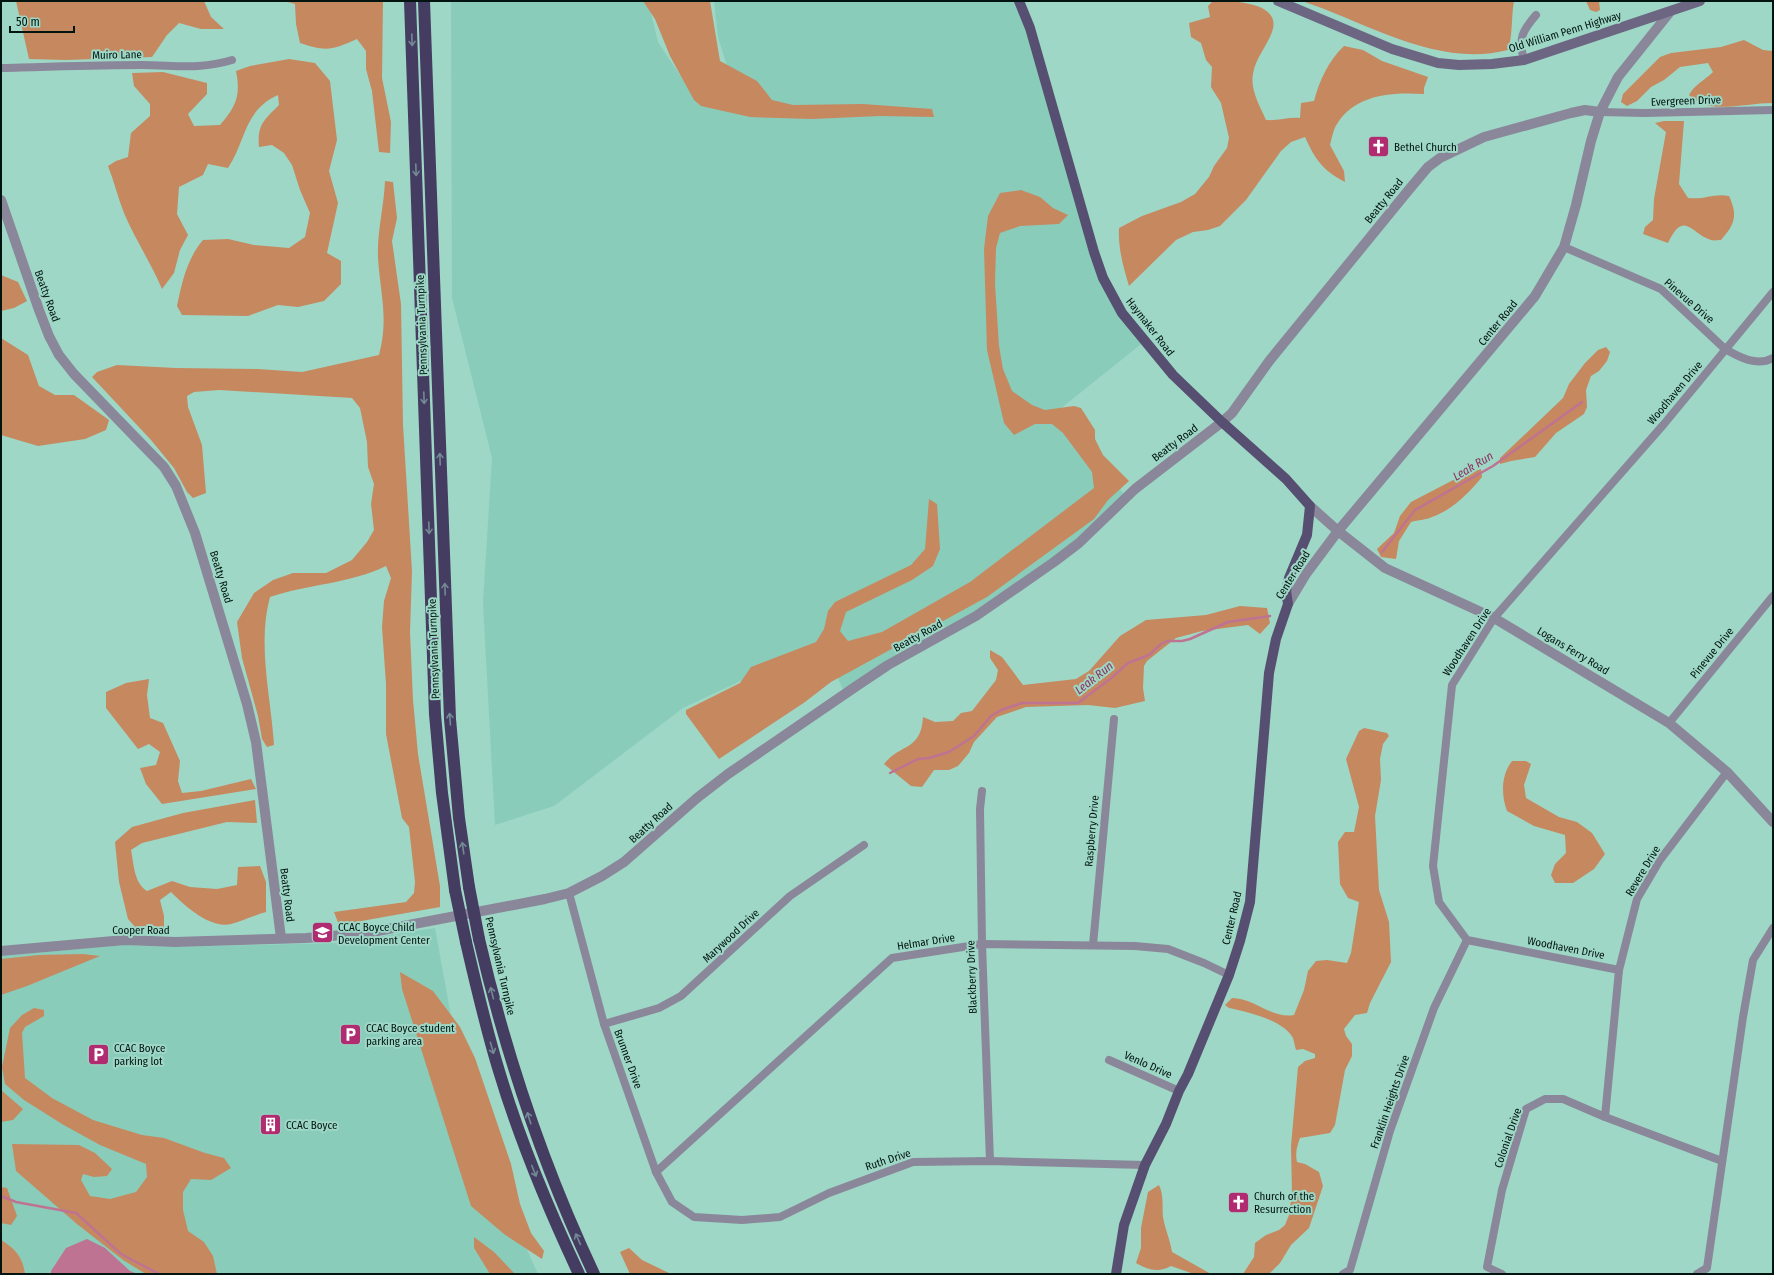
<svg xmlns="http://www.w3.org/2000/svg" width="1774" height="1275" viewBox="0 0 1774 1275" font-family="'Fira Sans Condensed',sans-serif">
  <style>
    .built { fill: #8accba }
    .green { fill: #c6885f }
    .water { fill: #bf7392 }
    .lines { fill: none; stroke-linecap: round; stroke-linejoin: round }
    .stream { stroke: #bf7392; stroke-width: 2.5 }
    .minor { stroke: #8a879a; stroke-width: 8 }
    .tertiary { stroke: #8a879a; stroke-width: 10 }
    .secondary { stroke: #6c6682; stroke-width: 10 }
    .primary { stroke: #574f71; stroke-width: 10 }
    .motorway { stroke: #453c61; stroke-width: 12 }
    .motorway-bridge { stroke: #453c61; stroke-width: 12 }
    .oneway { stroke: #728a94 }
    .labels { text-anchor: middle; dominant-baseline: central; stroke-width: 4; stroke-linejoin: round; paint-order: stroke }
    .street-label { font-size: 11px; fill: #01140f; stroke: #9ed7c6 }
    .poi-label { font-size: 11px; fill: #01140f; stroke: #9ed7c6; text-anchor: start }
    .water-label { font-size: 12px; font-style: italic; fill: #8d315d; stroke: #9ed7c6 }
  </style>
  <rect width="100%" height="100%" fill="#9ed7c6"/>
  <!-- built -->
  <g class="built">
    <polygon points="451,1 648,1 658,42 692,93 727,66 718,37 714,1 1019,1 1103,278 1145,341 1060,409 1126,497 1054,562 845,694 822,643 683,708 554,806 495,825 483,603 492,458 452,298"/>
    <polygon points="435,928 460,1066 504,1199 538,1274 1,1274 1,956 124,945 173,947 338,943"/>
  </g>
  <!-- green -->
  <g class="green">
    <polygon points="16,1 204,1 211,17 224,29 201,29 179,23 167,35 152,57 66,60 29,59"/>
    <path d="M 284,1 L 383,1 L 382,78 L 391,122 L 390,153 L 379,152 L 372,91 L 366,69 L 366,51 L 357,39 C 332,50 327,52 300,43 L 296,24 L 295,4 Z"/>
    <polygon points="643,1 710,1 720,61 757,81 772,100 793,105 863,104 932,109 934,117 880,116 812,119 750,117 701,106 694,100 670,56 655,19"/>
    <path d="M 1213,1 C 1231,1 1283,1 1272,32 C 1267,46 1255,59 1253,74 C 1250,90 1260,106 1266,120 C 1278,121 1288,117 1300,118 L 1301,103 L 1314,101 C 1319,81 1329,60 1344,46 L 1363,50 L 1382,61 L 1428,77 L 1424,88 L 1424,94 C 1393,92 1355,94 1337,124 C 1333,130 1332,138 1330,145 L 1344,171 L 1345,182 C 1322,170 1315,159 1305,137 L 1291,142 L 1281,151 L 1246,200 L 1220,226 L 1208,230 L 1193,232 L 1176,240 L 1129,286 C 1123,266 1118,248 1119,228 L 1142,216 L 1181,202 L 1195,194 L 1209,177 L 1214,166 L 1227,148 L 1229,138 L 1221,103 L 1211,87 L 1212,67 L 1206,60 L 1201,43 L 1191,37 L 1189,23 L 1210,17 L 1208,6 Z"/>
    <path d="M 1302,1 L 1514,1 C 1511,18 1513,34 1508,50 C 1437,68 1368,23 1302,1 Z"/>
    <polygon points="1586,1 1599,1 1600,10 1596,12 1590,10"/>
    <path d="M 1744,40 L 1763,50 L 1773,51 L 1773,103 C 1751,103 1726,110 1705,105 C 1698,103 1694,99 1689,95 C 1694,85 1705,80 1713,72 L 1708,63 L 1680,67 L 1664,80 L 1651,87 L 1637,101 L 1627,106 L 1621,102 L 1623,94 L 1660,57 L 1671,53 L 1721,47 Z"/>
    <path d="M 289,59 L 315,63 L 330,81 L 337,140 L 329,171 L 338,203 L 327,253 L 341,261 L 341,284 L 324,301 L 298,307 L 278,305 L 248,316 L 182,315 L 177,306 C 182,282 187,259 203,240 L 228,239 L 254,245 L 289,248 L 305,237 L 310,213 L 300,190 L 292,165 L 284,153 L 272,145 L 259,147 C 257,125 264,120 279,105 L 278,95 C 244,110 246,141 228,168 L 208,164 L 203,175 L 179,187 L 177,214 L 188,235 L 180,250 L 174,273 L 162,289 C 151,263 135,239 124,213 C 118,198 114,181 108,166 L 116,161 L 128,157 L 131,133 L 150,116 L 150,104 L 134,86 L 132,73 L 163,72 L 207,83 L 207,94 L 188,114 L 194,126 L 220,125 C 236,106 241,96 236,71 L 250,66 Z"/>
    <path d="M 1664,121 L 1684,121 L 1679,184 L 1688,198 C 1705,200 1713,193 1729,196 C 1738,216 1735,224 1721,240 C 1718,240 1714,241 1711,240 C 1691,234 1684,209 1668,243 L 1643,234 L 1645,227 L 1653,220 L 1654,199 L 1666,132 L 1655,123 Z"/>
    <path d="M 385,181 L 393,182 L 397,218 L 392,241 L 401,304 L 403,425 L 412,571 L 410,632 L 413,700 L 418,754 L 440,886 L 440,907 L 339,925 L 334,912 L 406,902 L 414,893 L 415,882 L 409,827 L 402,818 L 386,734 L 386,684 L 382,627 L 384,601 L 391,578 L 386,566 C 349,584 308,584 270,597 C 257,644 271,697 274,745 L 267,747 L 262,739 L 258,716 L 242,658 L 237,622 L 254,593 L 273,580 L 293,573 L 326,573 L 352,560 L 367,542 L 374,530 L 371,504 L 374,484 L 368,467 L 367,442 L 360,408 L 352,398 L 219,390 L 194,392 L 187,396 L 188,407 L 202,445 L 206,493 L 193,498 L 187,492 L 174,468 L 151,440 L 92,377 L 97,372 L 117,365 L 176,368 L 258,369 L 302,372 L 379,355 C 389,318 380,293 378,257 C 377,232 384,206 385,181 Z"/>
    <polygon points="1021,190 1040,197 1053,208 1068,215 1059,224 1020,226 1000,233 996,248 995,284 999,346 1003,369 1012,391 1032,405 1045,410 1074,406 1081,408 1095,430 1095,439 1103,455 1129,481 1108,500 1094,519 987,597 831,682 805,702 719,759 686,714 686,710 740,683 751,667 816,642 824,629 828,611 835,602 911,565 925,549 929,499 937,504 940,549 933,566 912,580 846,612 840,631 848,641 882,632 970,582 1094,488 1092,472 1063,433 1052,424 1035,424 1014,435 1004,423 987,350 984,249 988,216 1000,193"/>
    <polygon points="1,275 18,282 27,301 14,308 1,311"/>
    <polygon points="1,338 28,355 39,386 55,395 74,395 109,420 106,430 85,439 38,446 1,435"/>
    <polygon points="1606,347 1610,352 1607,361 1599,371 1591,376 1586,390 1587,407 1584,414 1556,433 1535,457 1511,461 1500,464 1500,458 1563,398 1569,384 1585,363 1598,350"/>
    <path d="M 1481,469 L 1482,477 C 1469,493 1452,510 1432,517 C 1426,520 1418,520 1411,522 L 1399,541 L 1396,559 L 1381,557 L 1377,549 L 1394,533 L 1400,516 L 1411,502 L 1459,477 Z"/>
    <path d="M 1240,606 L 1267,608 L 1270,623 L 1260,634 L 1248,625 L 1202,631 L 1176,638 L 1147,661 L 1144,666 L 1143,688 L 1145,701 L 1115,708 L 1088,705 L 1026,707 L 997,717 L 974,742 L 969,753 L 958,766 L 949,770 L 934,770 L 922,787 L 911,786 L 884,764 C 901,743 921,751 923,717 L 935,722 L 953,721 L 961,713 L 972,711 L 996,680 L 998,670 L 990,658 L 990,650 L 1002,657 L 1023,685 L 1076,679 L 1089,671 L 1120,636 L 1146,620 L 1206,615 Z"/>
    <polygon points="149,679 147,695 150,718 163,723 180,761 178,781 182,793 201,791 251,779 256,789 162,804 146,784 140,768 156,765 160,752 149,744 138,749 106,708 106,692 126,683"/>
    <path d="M 1364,728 L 1387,733 L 1389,736 L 1383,744 L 1380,759 L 1381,780 L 1375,816 L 1379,890 L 1389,922 L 1391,962 L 1370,1003 L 1367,1013 L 1355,1015 L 1344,1029 L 1346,1036 L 1352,1044 L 1352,1056 L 1345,1070 L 1335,1125 L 1330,1133 L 1300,1138 C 1297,1146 1295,1153 1297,1162 L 1305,1164 L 1319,1172 L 1323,1186 L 1309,1228 L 1291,1245 L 1280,1263 L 1269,1274 L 1243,1274 L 1254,1257 L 1255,1243 L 1266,1235 L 1279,1230 L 1285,1225 L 1289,1215 L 1292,1193 L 1291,1146 L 1298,1067 L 1305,1061 L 1315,1058 L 1315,1054 L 1303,1049 L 1296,1050 C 1295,1047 1294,1041 1293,1038 C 1283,1020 1248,1012 1229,1008 L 1225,1005 L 1232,998 C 1254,998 1272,1019 1294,1015 L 1304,990 L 1308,971 L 1316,961 L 1327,960 L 1347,963 L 1351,953 L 1359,902 L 1348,898 L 1340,884 L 1338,842 L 1345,832 L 1354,832 L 1359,807 L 1346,759 L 1359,731 Z"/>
    <path d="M 1512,761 L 1526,761 L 1531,764 L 1524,785 L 1526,798 L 1559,817 L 1577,822 L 1592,833 L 1605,854 L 1594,869 L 1573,883 L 1555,883 L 1551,875 L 1555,864 L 1566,853 L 1565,835 L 1534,826 L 1507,811 C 1501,795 1501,775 1512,761 Z"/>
    <path d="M 255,800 L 257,823 L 227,822 L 142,843 L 131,850 C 134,865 134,883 147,891 L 172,881 L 190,887 L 217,889 L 237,885 L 238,867 L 260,866 L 266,882 L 266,912 C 255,915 242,921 231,924 C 210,929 185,906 171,892 L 160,900 L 164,916 L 164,931 L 137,929 L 128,919 L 119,882 L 115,842 L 132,827 L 183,813 Z"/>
    <polygon points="83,954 100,956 27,986 1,995 1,959 39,955"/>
    <polygon points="400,972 433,991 460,1027 475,1058 511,1164 520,1204 531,1233 544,1251 542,1259 504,1234 471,1206 402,989"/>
    <polygon points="34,1008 44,1010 44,1016 25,1027 22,1033 25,1078 52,1098 93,1120 142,1135 164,1138 205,1153 224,1158 231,1168 211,1180 191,1179 183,1192 183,1210 188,1231 204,1242 213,1256 217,1274 146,1274 123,1260 77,1224 16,1171 12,1144 79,1145 95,1153 112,1169 107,1176 94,1177 83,1174 81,1180 90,1196 110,1199 136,1192 147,1177 146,1164 100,1145 62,1124 24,1100 5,1084 2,1067 10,1028 22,1015"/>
    <polygon points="1,1090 23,1109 13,1120 1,1122"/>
    <path d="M 1159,1185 C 1164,1196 1162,1206 1163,1217 C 1165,1229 1170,1239 1172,1252 L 1211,1274 L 1194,1274 L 1171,1266 C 1159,1273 1147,1270 1136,1263 L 1141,1248 L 1141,1228 L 1148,1192 Z"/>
    <polygon points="1,1187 7,1188 17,1216 11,1225 1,1223"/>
    <polygon points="474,1237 494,1252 515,1274 490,1274 474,1248"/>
    <path d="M 1,1240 C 15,1248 23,1258 25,1274 L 1,1274 Z"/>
    <polygon points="629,1248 642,1260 671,1274 630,1274 620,1252"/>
  </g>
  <!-- water -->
  <polygon class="water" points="87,1239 105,1248 130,1271 138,1274 51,1274 51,1271 66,1248"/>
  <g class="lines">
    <!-- stream -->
    <g class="stream">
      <polyline points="1382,552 1415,510 1493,466 1582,402"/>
      <polyline points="890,773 918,759 929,758 949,752 974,736 991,716 1001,710 1022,703 1078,703 1110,679 1128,663 1149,655 1161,644 1167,641 1182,641 1190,639 1228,622 1270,616"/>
      <polyline points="1,1196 16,1202 76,1213 121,1254 159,1274"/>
    </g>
    <!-- minor -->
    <g class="minor">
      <path d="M 1524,60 C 1518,39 1522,31 1536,15"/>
      <path d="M 1,68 C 48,67 95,65 142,65 C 174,65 200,70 232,60"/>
      <polyline points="1600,112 1645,113 1773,110"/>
      <path d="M 1564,247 L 1661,289 L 1725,349 C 1739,357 1757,367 1773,358"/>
      <polyline points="1669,723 1773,596"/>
      <polyline points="982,791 980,809 982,944 990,1161"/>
      <polyline points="569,893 604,1024 656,1172 672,1202 694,1217 742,1220 780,1217 829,1193 913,1162 990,1161 1145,1165"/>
      <polyline points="1093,945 1114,719"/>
      <polyline points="1619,970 1467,940 1439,902 1433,866 1452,685 1494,618 1664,424 1773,292"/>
      <polyline points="604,1024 659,1008 681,996 790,896 864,845"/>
      <polyline points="1109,1060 1179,1091"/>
      <polyline points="1605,1117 1619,970 1637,899 1660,860 1727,772"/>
      <polyline points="656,1172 892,958 982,944 1135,946 1168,949 1204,963 1229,975"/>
      <polyline points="1343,1274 1350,1270 1390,1131 1434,1008 1467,940"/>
      <polyline points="1502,1274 1487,1267 1502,1190 1526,1109 1545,1099 1563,1099 1605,1117 1722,1161"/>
      <polyline points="1697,1274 1707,1268 1743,1017 1753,960 1773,928"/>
    </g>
    <!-- tertiary -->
    <g class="tertiary">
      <polyline points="1,200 39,310 49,336 59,355 74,374 164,467 176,486 195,533 247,704 256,742 281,938"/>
      <polyline points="1310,506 1338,531 1385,568 1494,618 1669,723 1727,772 1773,822"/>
      <polyline points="1288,604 1306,574 1338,531 1535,296 1564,247 1576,205 1591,141 1600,112 1618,77 1670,12"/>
      <polyline points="1,951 125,940 175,942 306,938 367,933 545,899 569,893 602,876 624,862 697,798 728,774 858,685 888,665 976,616 1054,562 1079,543 1135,489 1222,422 1232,413 1270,360 1407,192 1428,167 1440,158 1484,137 1571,113 1585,110 1600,112"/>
    </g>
    <!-- secondary -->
    <polyline class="secondary" points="1278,1 1392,49 1438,63 1459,65 1492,64 1524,60 1700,1"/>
    <!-- primary -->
    <polyline class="primary" points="1019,1 1030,28 1094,252 1103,278 1122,313 1173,375 1222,422 1286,479 1310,506 1307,535 1289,578 1286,591 1288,604 1276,639 1269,673 1250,902 1240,941 1229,975 1188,1074 1179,1091 1166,1124 1145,1165 1124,1225 1116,1274"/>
    <!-- motorway -->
    <g class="motorway">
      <polyline points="410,1 435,714 442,793 455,890"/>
      <polyline points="424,1 450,719 459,818 469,887"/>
      <path d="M 479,939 C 506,1055 543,1166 594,1274"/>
      <path d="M 466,942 C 476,985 486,1029 499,1071 C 520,1141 548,1208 579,1274"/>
    </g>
    <!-- motorway-bridge -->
    <g class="motorway-bridge">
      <polyline points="469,887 479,939"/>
      <polyline points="455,890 466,942"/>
    </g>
  </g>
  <!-- one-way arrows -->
  <defs><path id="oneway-shaft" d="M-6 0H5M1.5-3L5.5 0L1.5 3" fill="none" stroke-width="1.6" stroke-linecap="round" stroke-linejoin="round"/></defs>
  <g class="oneway">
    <use href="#oneway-shaft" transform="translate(412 40) rotate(88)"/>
    <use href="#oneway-shaft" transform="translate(416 170) rotate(88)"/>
    <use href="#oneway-shaft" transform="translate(424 398) rotate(88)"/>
    <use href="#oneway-shaft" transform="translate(440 459) rotate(-92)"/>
    <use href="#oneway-shaft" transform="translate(429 528) rotate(88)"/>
    <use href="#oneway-shaft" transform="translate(445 589) rotate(-92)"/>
    <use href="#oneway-shaft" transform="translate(450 719) rotate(-94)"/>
    <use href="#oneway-shaft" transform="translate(463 848) rotate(-98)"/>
    <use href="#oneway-shaft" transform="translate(492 993) rotate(-104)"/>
    <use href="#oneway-shaft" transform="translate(492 1048) rotate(74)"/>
    <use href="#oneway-shaft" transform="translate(529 1118) rotate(-108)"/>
    <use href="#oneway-shaft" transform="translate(534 1171) rotate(68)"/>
    <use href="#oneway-shaft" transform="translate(578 1239) rotate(-114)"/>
  </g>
  <!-- icons -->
  <defs>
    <symbol id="church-square" viewBox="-11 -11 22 22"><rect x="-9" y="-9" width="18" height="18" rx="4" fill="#b12b70" stroke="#9ed7c6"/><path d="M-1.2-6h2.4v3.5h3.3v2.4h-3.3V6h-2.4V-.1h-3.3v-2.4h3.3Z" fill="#fff"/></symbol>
    <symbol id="school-square" viewBox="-11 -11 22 22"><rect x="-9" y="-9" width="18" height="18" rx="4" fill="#b12b70" stroke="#9ed7c6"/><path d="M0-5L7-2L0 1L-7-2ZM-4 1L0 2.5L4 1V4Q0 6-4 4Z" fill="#fff"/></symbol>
    <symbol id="parking-square" viewBox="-11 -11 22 22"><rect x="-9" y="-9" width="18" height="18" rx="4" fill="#b12b70" stroke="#9ed7c6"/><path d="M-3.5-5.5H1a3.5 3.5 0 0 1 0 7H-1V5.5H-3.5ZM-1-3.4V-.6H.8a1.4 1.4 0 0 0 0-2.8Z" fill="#fff"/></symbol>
    <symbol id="building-square" viewBox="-11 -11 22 22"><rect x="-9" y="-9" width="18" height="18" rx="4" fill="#b12b70" stroke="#9ed7c6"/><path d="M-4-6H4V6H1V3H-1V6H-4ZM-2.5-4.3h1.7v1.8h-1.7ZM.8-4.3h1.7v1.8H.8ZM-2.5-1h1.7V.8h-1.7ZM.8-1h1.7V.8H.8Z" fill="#fff"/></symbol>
  </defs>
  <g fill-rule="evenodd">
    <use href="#church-square" x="1366" y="134" width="25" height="25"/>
    <use href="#school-square" x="310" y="920" width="25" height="25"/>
    <use href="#parking-square" x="338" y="1022" width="25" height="25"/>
    <use href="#parking-square" x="86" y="1042" width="25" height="25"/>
    <use href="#building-square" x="258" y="1112" width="25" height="25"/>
    <use href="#church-square" x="1226" y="1190" width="25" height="25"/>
  </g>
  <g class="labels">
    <!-- street labels -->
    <g class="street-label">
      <text transform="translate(1565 32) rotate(-17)">Old William Penn Highway</text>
      <text transform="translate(117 55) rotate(-1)">Muiro Lane</text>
      <text transform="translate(1686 101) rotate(-2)">Evergreen Drive</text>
      <text transform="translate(1384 201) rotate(-51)">Beatty Road</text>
      <text transform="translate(47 296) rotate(70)">Beatty Road</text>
      <text transform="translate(1689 301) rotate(41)">Pinevue Drive</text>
      <text transform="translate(1498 323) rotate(-51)">Center Road</text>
      <text transform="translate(422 325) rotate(-92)">Pennsylvania Turnpike</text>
      <text transform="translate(1150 327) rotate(52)">Haymaker Road</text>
      <text transform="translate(1675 393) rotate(-50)">Woodhaven Drive</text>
      <text transform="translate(1175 443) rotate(-37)">Beatty Road</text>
      <text transform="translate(1293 575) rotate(-58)">Center Road</text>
      <text transform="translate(221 577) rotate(73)">Beatty Road</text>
      <text transform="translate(918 636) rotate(-29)">Beatty Road</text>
      <text transform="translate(1467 642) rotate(-57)">Woodhaven Drive</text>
      <text transform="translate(434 649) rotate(-92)">Pennsylvania Turnpike</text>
      <text transform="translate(1573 651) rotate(31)">Logans Ferry Road</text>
      <text transform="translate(1712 653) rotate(-51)">Pinevue Drive</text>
      <text transform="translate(651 823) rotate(-42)">Beatty Road</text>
      <text transform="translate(1092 831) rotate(-85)">Raspberry Drive</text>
      <text transform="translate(1643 871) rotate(-59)">Revere Drive</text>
      <text transform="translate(287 895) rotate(83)">Beatty Road</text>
      <text transform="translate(1232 918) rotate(-77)">Center Road</text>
      <text x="141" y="930">Cooper Road</text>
      <text transform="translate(731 936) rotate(-43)">Marywood Drive</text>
      <text transform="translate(926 942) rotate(-9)">Helmar Drive</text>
      <text transform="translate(1566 948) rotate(11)">Woodhaven Drive</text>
      <text transform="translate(500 966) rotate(77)">Pennsylvania Turnpike</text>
      <text transform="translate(972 977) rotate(-92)">Blackberry Drive</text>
      <text transform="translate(628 1059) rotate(70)">Brunner Drive</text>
      <text transform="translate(1148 1065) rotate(24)">Venlo Drive</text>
      <text transform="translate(1390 1102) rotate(-71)">Franklin Heights Drive</text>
      <text transform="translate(1508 1138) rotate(-71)">Colonial Drive</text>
      <text transform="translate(888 1160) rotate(-18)">Ruth Drive</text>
    </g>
    <!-- poi labels -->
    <g class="poi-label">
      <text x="1394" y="147">Bethel Church</text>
      <text x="338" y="927">CCAC Boyce Child<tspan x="338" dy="13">Development Center</tspan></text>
      <text x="366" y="1028">CCAC Boyce student<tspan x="366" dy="13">parking area</tspan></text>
      <text x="114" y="1048">CCAC Boyce<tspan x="114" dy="13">parking lot</tspan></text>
      <text x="286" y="1125">CCAC Boyce</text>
      <text x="1254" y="1196">Church of the<tspan x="1254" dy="13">Resurrection</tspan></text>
    </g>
    <!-- water labels -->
    <g class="water-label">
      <text transform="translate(1473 466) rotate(-31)">Leak Run</text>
      <text transform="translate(1094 678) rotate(-38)">Leak Run</text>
    </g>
  </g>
  <!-- border -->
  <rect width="1774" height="1275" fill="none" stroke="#01140f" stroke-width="4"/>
  <!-- scale -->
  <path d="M10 26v6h64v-6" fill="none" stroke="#01140f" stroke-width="2"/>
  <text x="16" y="26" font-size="12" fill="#01140f" stroke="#9ed7c6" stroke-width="3" paint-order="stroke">50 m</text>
</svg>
